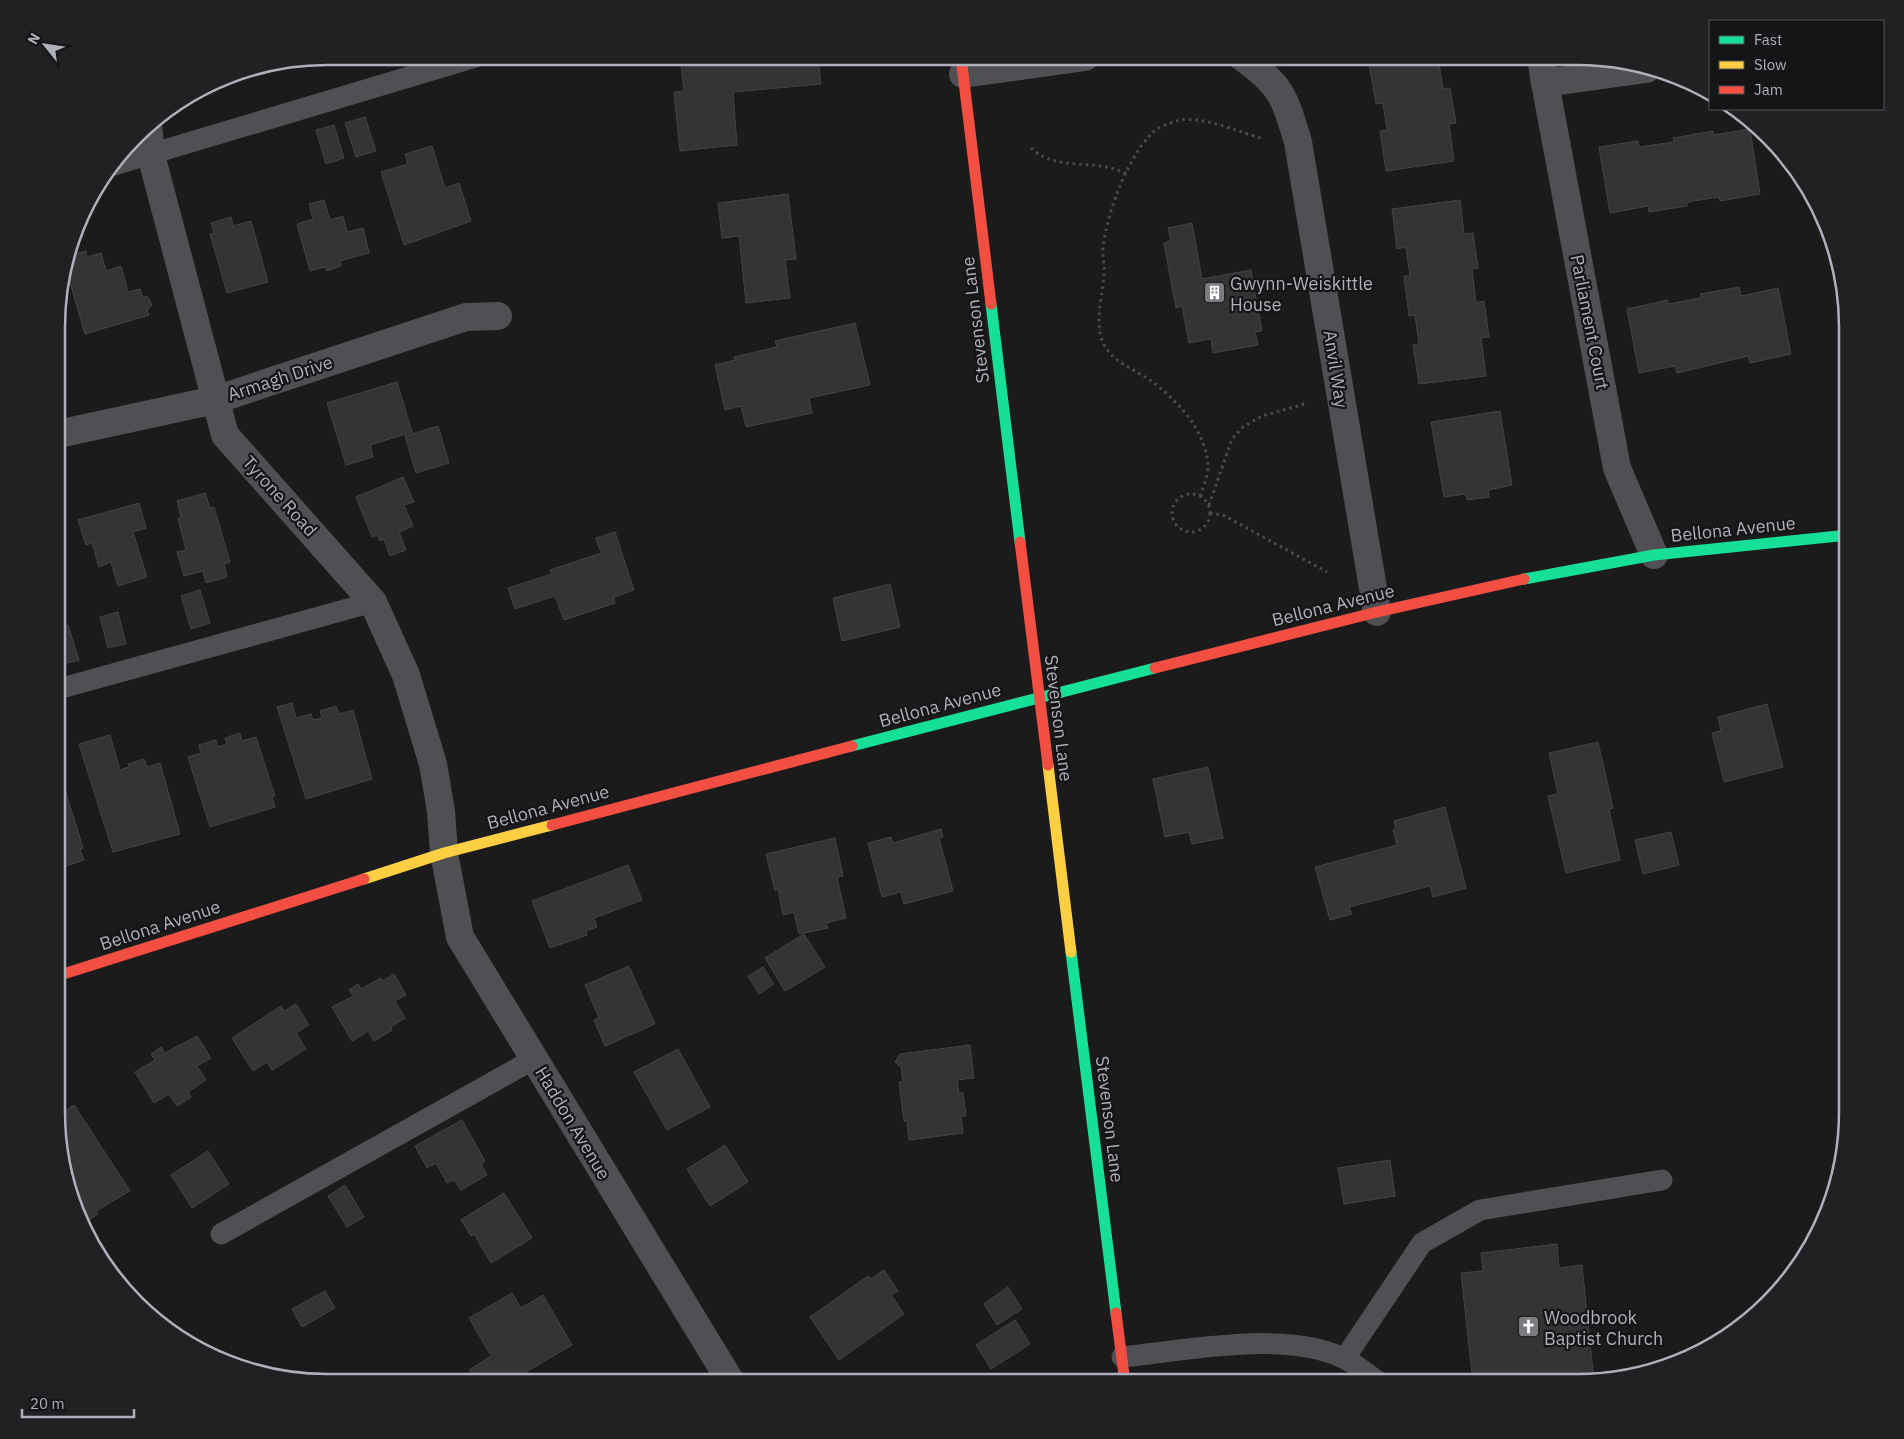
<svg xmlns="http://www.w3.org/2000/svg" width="1904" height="1439" viewBox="0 0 1904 1439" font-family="'IBM Plex Sans',sans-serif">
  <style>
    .building { fill: #343435; stroke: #444447 }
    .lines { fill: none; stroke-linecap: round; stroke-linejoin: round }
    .path { stroke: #4b4c4e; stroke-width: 3; stroke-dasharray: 2.5 4; stroke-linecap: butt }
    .lane { stroke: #505054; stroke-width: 21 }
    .street { stroke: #505054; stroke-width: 28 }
    .fast { stroke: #16e098; stroke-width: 11 }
    .slow { stroke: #ffcf43; stroke-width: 11 }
    .jam { stroke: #f24e42; stroke-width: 11 }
    .labels { text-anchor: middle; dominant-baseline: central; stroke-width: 4.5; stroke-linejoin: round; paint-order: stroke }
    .poi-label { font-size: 18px; fill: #aeb1ba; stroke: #151517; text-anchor: start }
    .street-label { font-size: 18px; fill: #aeb1ba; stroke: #151517 }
    .rim { fill: none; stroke: #aeb1ba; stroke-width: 2.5 }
  </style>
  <rect width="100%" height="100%" fill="#1b1b1b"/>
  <!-- building -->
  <g class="building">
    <polygon points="680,56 818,56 821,84 733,92 737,145 680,151 674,92 684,91"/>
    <polygon points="1368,57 1438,57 1443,89 1450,88 1456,123 1449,124 1454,161 1386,171 1380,131 1387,130 1383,103 1376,104"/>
    <polygon points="365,117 376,151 356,157 345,123"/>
    <polygon points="334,125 344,158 326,164 316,130"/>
    <polygon points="1750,129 1760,194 1720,201 1719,197 1687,202 1687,206 1649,212 1648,206 1610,213 1599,147 1638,141 1639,147 1674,142 1673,138 1713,131 1713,135"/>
    <polygon points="432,146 445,188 459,183 471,221 404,245 381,172 408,164 405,154"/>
    <polygon points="788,194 796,259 785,260 790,298 746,303 739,236 722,238 718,203"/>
    <polygon points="324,200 330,220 343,216 347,232 363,228 369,253 340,261 341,266 327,271 325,267 310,271 297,224 313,219 309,204"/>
    <polygon points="1460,200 1464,234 1473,233 1478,268 1472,269 1476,303 1484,301 1489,337 1481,338 1486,376 1419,384 1413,345 1419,344 1415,315 1409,316 1404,276 1410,276 1406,247 1397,249 1392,209"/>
    <polygon points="231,217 233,226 251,221 268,282 227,293 210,234 214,233 211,223"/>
    <polygon points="1192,223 1202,279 1251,270 1262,331 1255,332 1258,345 1213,353 1211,339 1189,343 1182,306 1176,308 1164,243 1171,241 1168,228"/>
    <polygon points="86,251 87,257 101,253 106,271 121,266 128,292 140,289 142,296 148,297 152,305 147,310 149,315 85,334 66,269 71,262 71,255"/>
    <polygon points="1739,287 1741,296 1778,288 1791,354 1750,363 1748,356 1677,373 1675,366 1639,373 1627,309 1668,300 1668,304 1701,298 1700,294"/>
    <polygon points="855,323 870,385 809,398 812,413 746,427 741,406 725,410 715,365 735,360 734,357 777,347 775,341"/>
    <polygon points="397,382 412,432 370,445 373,457 346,465 327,403"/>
    <polygon points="1500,411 1512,485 1488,490 1489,497 1467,500 1466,494 1444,497 1431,422"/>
    <polygon points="438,426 449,463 416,473 405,436"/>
    <polygon points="403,477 414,502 404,505 413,526 399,532 406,550 390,556 384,539 380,541 377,535 372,537 356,497"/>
    <polygon points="205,493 210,508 214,507 230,562 224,564 227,577 206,583 203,571 184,576 177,552 186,550 178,519 181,518 177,501"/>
    <polygon points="139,503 146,528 133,532 147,577 118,586 111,562 99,567 92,543 86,545 78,520"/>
    <polygon points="58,525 65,547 58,550"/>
    <polygon points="615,532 634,590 614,597 615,603 564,620 555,596 515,609 508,588 552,574 550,570 601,553 596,538"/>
    <polygon points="890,584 900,627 842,641 833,598"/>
    <polygon points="200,590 210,623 191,629 181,596"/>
    <polygon points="118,612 126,644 108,648 100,617"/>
    <polygon points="68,625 79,660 60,665 58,628"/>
    <polygon points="292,703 296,718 311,714 313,720 322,718 320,711 336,706 339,714 353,710 372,779 306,799 277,707"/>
    <polygon points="1767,704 1783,767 1724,782 1712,733 1721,731 1718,717"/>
    <polygon points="240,733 242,741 256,737 275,796 272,796 275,807 210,827 188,757 201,753 199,745 216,740 218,747 227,744 225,738"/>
    <polygon points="110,735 120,770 129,767 128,764 144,759 147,767 160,763 180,834 113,852 79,744"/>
    <polygon points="1598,742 1613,808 1609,809 1620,860 1566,873 1548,796 1558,794 1549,753"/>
    <polygon points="1208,767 1223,838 1192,844 1189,832 1165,837 1153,779"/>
    <polygon points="65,790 83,848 80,849 84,860 57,869 58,792"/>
    <polygon points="1445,807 1466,888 1433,897 1430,886 1349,907 1352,914 1330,920 1315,867 1397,845 1393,830 1396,829 1394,821"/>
    <polygon points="941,829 943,837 939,838 953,891 904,904 901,892 882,897 868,843 891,837 893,843"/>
    <polygon points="1671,832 1679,865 1643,874 1635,840"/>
    <polygon points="835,838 843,876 837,877 846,918 826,923 828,928 799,934 794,912 783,915 778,889 775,891 766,854"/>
    <polygon points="628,865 642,900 594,918 597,927 586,931 587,935 550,948 532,901"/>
    <polygon points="804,934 825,967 785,991 765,958"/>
    <polygon points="629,966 655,1024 605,1046 594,1020 599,1018 585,985"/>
    <polygon points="763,967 774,984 759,994 748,976"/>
    <polygon points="394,974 406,995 395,1001 405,1018 391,1027 392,1030 374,1041 368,1031 352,1041 332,1007 353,996 349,990 358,984 361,989 381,978 383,981"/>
    <polygon points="296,1004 309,1025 296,1033 306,1049 272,1070 267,1062 253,1071 232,1038 281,1006 284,1011"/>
    <polygon points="197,1036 211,1058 197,1066 206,1080 188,1092 191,1097 177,1106 169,1094 154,1103 135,1072 155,1060 151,1054 161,1047 165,1053"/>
    <polygon points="970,1045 974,1078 957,1080 959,1093 963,1093 966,1116 961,1116 963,1133 909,1140 907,1121 904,1121 899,1082 903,1082 901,1067 895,1062 900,1054"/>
    <polygon points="678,1049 710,1107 667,1130 634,1072"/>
    <polygon points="74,1105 130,1191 96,1211 98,1214 82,1224 57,1130 57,1116"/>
    <polygon points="462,1120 485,1161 481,1164 487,1175 461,1190 454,1180 447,1183 436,1163 427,1168 415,1146"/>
    <polygon points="725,1145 748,1182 710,1206 687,1169"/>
    <polygon points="208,1151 229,1184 192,1208 171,1175"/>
    <polygon points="1390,1160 1395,1196 1344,1204 1338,1168"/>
    <polygon points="345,1185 364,1217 347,1227 328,1196"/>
    <polygon points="504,1193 532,1238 491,1263 474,1234 471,1236 461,1220"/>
    <polygon points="1557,1244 1559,1268 1582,1265 1594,1381 1473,1383 1461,1273 1483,1271 1481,1253"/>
    <polygon points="884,1270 898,1291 891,1295 904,1314 839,1360 810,1317 868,1276 871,1279"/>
    <polygon points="1008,1287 1022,1309 997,1325 984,1304"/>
    <polygon points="325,1291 335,1308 302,1327 292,1309"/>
    <polygon points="512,1293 521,1308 543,1295 572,1345 509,1382 496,1382 492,1376 482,1382 476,1382 469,1370 491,1356 469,1318"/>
    <polygon points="1015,1320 1030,1344 991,1369 976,1345"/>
    <polygon points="987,1376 991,1382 977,1382"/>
  </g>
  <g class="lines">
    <!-- path -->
    <g class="path">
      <path d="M 1031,148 C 1057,173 1096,157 1126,174"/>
      <circle cx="1191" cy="513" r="19"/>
      <path d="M 1200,496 C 1203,487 1208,476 1208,467 C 1207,431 1177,400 1151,381 C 1135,369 1109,361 1102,340 C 1095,319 1102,297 1104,276 C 1105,266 1102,256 1103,246 C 1108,211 1126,162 1150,135 C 1157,127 1169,123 1180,120 C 1202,116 1239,132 1261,138"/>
      <polyline points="1209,505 1232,439 1243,427 1262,416 1308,403"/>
      <polyline points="1210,513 1223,515 1327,572"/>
    </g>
    <!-- lane -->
    <g class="lane">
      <polyline points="114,165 479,56"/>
      <polyline points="58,689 373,602"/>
      <polyline points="221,1234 534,1059"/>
      <path d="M 1122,1357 C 1185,1351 1288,1329 1345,1359 C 1357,1365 1369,1375 1380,1383"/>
      <polyline points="1345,1358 1422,1243 1480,1210 1662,1180"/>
    </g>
    <!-- street -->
    <g class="street">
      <path d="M 1242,57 C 1282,86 1284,96 1298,142 L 1377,612"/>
      <polyline points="1541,57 1545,83 1646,69"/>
      <polyline points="963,74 1085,57"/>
      <polyline points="1545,83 1617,468 1654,555"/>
      <polyline points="148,124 151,155 225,435 373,602 406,675 433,764 441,811 444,853 460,937 731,1382"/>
      <polyline points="58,434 215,400 466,317 498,316"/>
    </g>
    <!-- fast -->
    <g class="fast">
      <polyline points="991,304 1020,542"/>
      <polyline points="1524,579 1654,555 1848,535"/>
      <polyline points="852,746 1155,668"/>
      <polyline points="1071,952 1116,1313"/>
    </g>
    <!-- slow -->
    <g class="slow">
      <polyline points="1048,765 1071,952"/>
      <polyline points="364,879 444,853 552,825"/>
    </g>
    <!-- jam -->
    <g class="jam">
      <polyline points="961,57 991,304"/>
      <polyline points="1020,542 1048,765"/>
      <polyline points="1155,668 1377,612 1524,579"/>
      <polyline points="552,825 852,746"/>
      <polyline points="57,976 364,879"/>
      <polyline points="1116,1313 1125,1383"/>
    </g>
  </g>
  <!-- icons -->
  <defs>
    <symbol id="building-square" viewBox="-11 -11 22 22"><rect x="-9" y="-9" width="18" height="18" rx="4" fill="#7b7c82" stroke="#151517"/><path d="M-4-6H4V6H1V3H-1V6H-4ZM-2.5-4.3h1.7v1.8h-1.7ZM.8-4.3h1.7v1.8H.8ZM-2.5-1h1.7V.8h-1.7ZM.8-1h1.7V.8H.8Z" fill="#fff"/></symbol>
    <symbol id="church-square" viewBox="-11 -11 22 22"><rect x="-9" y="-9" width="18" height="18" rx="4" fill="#7b7c82" stroke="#151517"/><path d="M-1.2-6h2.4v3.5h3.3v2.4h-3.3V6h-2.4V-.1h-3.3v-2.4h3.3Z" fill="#fff"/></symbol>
  </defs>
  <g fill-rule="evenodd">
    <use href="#building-square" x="1202" y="280" width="25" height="25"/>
    <use href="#church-square" x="1516" y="1314" width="25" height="25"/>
  </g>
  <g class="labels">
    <!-- poi labels -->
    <g class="poi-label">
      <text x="1230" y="283">Gwynn-Weiskittle<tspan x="1230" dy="21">House</tspan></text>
      <text x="1544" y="1317">Woodbrook<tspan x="1544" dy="21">Baptist Church</tspan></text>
    </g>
    <!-- street labels -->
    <g class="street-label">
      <text transform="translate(975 320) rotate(-97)">Stevenson Lane</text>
      <text transform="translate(1590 322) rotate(79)">Parliament Court</text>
      <text transform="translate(1336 369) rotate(81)">Anvil Way</text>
      <text transform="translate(280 378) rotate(-18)">Armagh Drive</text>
      <text transform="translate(280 496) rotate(48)">Tyrone Road</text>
      <text transform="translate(1733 529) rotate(-6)">Bellona Avenue</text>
      <text transform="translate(1333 605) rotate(-14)">Bellona Avenue</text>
      <text transform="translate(940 705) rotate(-15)">Bellona Avenue</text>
      <text transform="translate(1059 718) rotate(83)">Stevenson Lane</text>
      <text transform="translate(548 807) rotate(-15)">Bellona Avenue</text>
      <text transform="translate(160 925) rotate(-18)">Bellona Avenue</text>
      <text transform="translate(1110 1119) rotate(83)">Stevenson Lane</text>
      <text transform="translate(573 1123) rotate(59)">Haddon Avenue</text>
    </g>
  </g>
  <!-- crop -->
  <path d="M0 0H1904V1439H0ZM327 65H1577A262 262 0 0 1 1839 327V1112A262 262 0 0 1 1577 1374H327A262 262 0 0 1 65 1112V327A262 262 0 0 1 327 65Z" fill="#212124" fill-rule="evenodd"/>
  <path class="rim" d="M327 65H1577A262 262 0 0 1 1839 327V1112A262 262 0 0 1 1577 1374H327A262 262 0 0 1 65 1112V327A262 262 0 0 1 327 65Z"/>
  <!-- legend -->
  <rect x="1709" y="20" width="175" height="90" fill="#151517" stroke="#525358"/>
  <rect x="1719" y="36" width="25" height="8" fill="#16e098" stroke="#525358"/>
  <text x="1754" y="45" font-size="15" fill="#aeb1ba">Fast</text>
  <rect x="1719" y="61" width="25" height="8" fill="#ffcf43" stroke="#525358"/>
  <text x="1754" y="70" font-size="15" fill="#aeb1ba">Slow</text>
  <rect x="1719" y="86" width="25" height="8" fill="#f24e42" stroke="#525358"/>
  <text x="1754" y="95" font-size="15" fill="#aeb1ba">Jam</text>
  <!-- north arrow -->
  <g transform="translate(45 45) rotate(300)" stroke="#151517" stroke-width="4" paint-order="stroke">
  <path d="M0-4L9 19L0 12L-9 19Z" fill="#aeb1ba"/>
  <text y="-8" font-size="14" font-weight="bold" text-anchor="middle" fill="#aeb1ba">N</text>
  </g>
  <!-- scale -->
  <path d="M22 1409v8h112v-8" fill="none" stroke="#aeb1ba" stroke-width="2.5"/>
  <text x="30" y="1409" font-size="15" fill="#aeb1ba" stroke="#151517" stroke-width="4" paint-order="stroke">20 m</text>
</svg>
